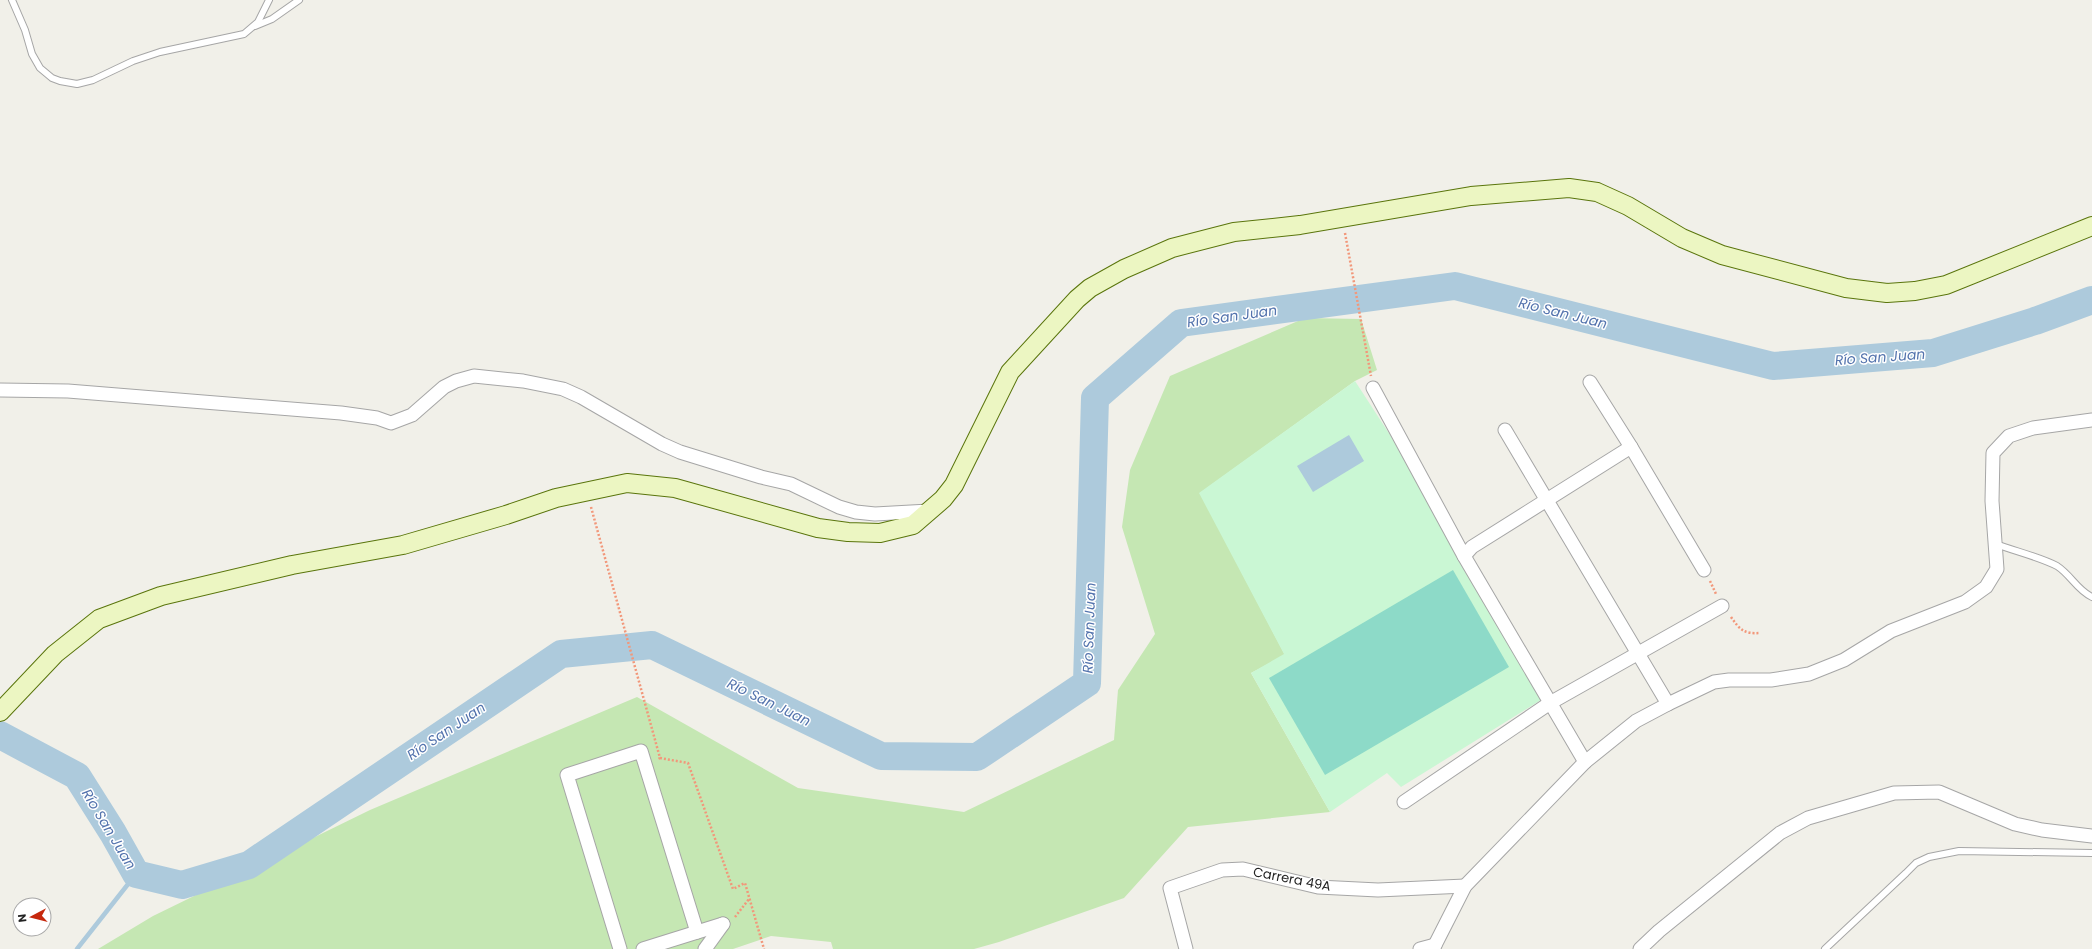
<svg xmlns="http://www.w3.org/2000/svg" width="2092" height="949" viewBox="0 0 2092 949" font-family="Poppins,sans-serif">
  <style>
    .grass { fill: #c5e7b3 }
    .park { fill: #caf7d4 }
    .pitch { fill: #8ddac8 }
    .water { fill: #adcadc }
    .lines { fill: none; stroke-linecap: round; stroke-linejoin: round }
    .stream { stroke: #adcadc; stroke-width: 4.5 }
    .river { stroke: #adcadc; stroke-width: 28 }
    .lane-casing { stroke: #a6a6a6; stroke-width: 8 }
    .street-casing { stroke: #a6a6a6; stroke-width: 15 }
    .secondary-casing { stroke: #5a750c; stroke-width: 20 }
    .path { stroke: #f2977a; stroke-width: 2.5; stroke-dasharray: 2 2; stroke-linecap: butt }
    .lane { stroke: #fff; stroke-width: 6 }
    .street { stroke: #fff; stroke-width: 13 }
    .secondary { stroke: #ecf6c2; stroke-width: 18 }
    .labels { text-anchor: middle; dominant-baseline: central; stroke-width: 3; stroke-linejoin: round; paint-order: stroke }
    .street-label { font-size: 13px; fill: #222; stroke: #fff }
    .water-label { font-size: 14px; font-style: italic; fill: #5373ad; stroke: #fff }
  </style>
  <rect width="100%" height="100%" fill="#f1f0e9"/>
  <!-- grass -->
  <polygon class="grass" points="1305,318 1361,319 1377,370 1355,381 1200,493 1285,655 1251,673 1330,812 1188,827 1124,898 999,942 974,949 833,949 831,942 771,936 733,949 98,949 153,916 370,810 637,697 798,788 964,812 1114,740 1118,690 1155,634 1122,527 1130,470 1170,376"/>
  <!-- park -->
  <polygon class="park" points="1355,381 1392,438 1462,566 1541,700 1401,787 1387,773 1330,812 1251,673 1284,654 1199,493"/>
  <!-- pitch -->
  <polygon class="pitch" points="1453,570 1509,667 1325,775 1269,678"/>
  <!-- water -->
  <polygon class="water" points="1349,435 1364,461 1313,492 1297,466"/>
  <g class="lines">
    <!-- stream -->
    <polyline class="stream" points="77,949 136,874"/>
    <!-- river -->
    <polyline class="river" points="0,735 77,776 113,833 136,874 182,885 249,865 561,654 652,645 881,756 977,757 1087,683 1095,398 1181,323 1455,286 1773,366 1933,353 2035,321 2092,300"/>
    <defs>
      <g id="lane">
        <polyline points="12,0 25,30 32,54 40,68 52,78 60,81 77,84 93,80 133,61 160,52 244,34 258,22 269,0"/>
        <polyline points="255,26 272,19 299,0"/>
        <path d="M 1996,544 C 2014,551 2040,557 2057,566 C 2071,575 2077,590 2092,597"/>
        <polyline points="1825,949 1906,873 1916,863 1929,857 1959,851 2092,853"/>
      </g>
      <g id="street">
        <polyline points="1590,382 1631,447 1704,570"/>
        <polyline points="1373,388 1464,556 1585,762"/>
        <polyline points="0,390 68,391 341,413 377,418 391,423 412,415 444,387 456,381 474,376 523,381 563,389 581,397 662,444 680,452 761,477 791,484 839,507 856,512 875,514 929,511"/>
        <polyline points="1505,430 1668,704"/>
        <polyline points="1464,556 1472,547 1631,447"/>
        <polyline points="1404,802 1550,703 1722,606"/>
        <polyline points="1435,945 1465,886 1585,762 1636,721 1668,704 1714,682 1729,680 1771,680 1809,674 1844,660 1891,631 1965,602 1986,587 1997,569 1992,501 1993,453 2009,436 2033,428 2092,420"/>
        <polyline points="620,949 567,775 641,751 697,932"/>
        <polyline points="643,949 723,924"/>
        <polyline points="705,949 723,924"/>
        <polyline points="1186,949 1170,888 1222,870 1243,869 1318,887 1378,890 1465,886"/>
        <polyline points="1420,949 1435,945"/>
        <polyline points="1640,949 1659,931 1780,833 1808,818 1894,793 1939,792 2015,824 2042,830 2092,836"/>
      </g>
      <polyline id="secondary" points="0,712 55,654 99,619 161,596 292,565 403,545 506,515 556,498 627,483 675,488 818,528 848,532 880,533 913,525 943,499 954,485 1010,372 1077,299 1090,288 1124,269 1172,248 1234,232 1300,225 1471,196 1569,188 1597,192 1628,206 1682,238 1722,255 1846,288 1887,293 1915,291 1946,285 2092,226"/>
    </defs>
    <!-- lane casing -->
    <use href="#lane" class="lane-casing"/>
    <!-- street casing -->
    <use href="#street" class="street-casing"/>
    <!-- secondary casing -->
    <use href="#secondary" class="secondary-casing"/>
    <!-- path -->
    <g class="path">
      <polyline points="1345,233 1371,376"/>
      <polyline points="591,507 660,758 658,759"/>
      <polyline points="1710,581 1716,594"/>
      <path d="M 1731,617 C 1740,630 1744,634 1760,633"/>
      <polyline points="660,758 688,763 733,889 745,883 764,949"/>
      <polyline points="735,917 749,899"/>
    </g>
    <!-- lane -->
    <use href="#lane" class="lane"/>
    <!-- street -->
    <use href="#street" class="street"/>
    <!-- secondary -->
    <use href="#secondary" class="secondary"/>
  </g>
  <g class="labels">
    <!-- street labels -->
    <g class="street-label">
      <text transform="translate(1292 879) rotate(11)">Carrera 49A</text>
    </g>
    <!-- water labels -->
    <g class="water-label">
      <text transform="translate(1563 313) rotate(14)">Río San Juan</text>
      <text transform="translate(1232 316) rotate(-8)">Río San Juan</text>
      <text transform="translate(1880 357) rotate(-4)">Río San Juan</text>
      <text transform="translate(1089 628) rotate(-88)">Río San Juan</text>
      <text transform="translate(769 702) rotate(26)">Río San Juan</text>
      <text transform="translate(446 731) rotate(-34)">Río San Juan</text>
      <text transform="translate(109 829) rotate(59)">Río San Juan</text>
    </g>
  </g>
  <!-- north arrow -->
  <g transform="translate(32 917) rotate(263)"><circle r="19" fill="#ffffff" stroke="#a7a7a7"/>
  <path d="M0-3L7 15L0 10L-7 15Z" fill="#c6280d"/>
  <text y="-6" font-size="11" font-weight="bold" text-anchor="middle" fill="#222222">N</text>
  </g>
</svg>
